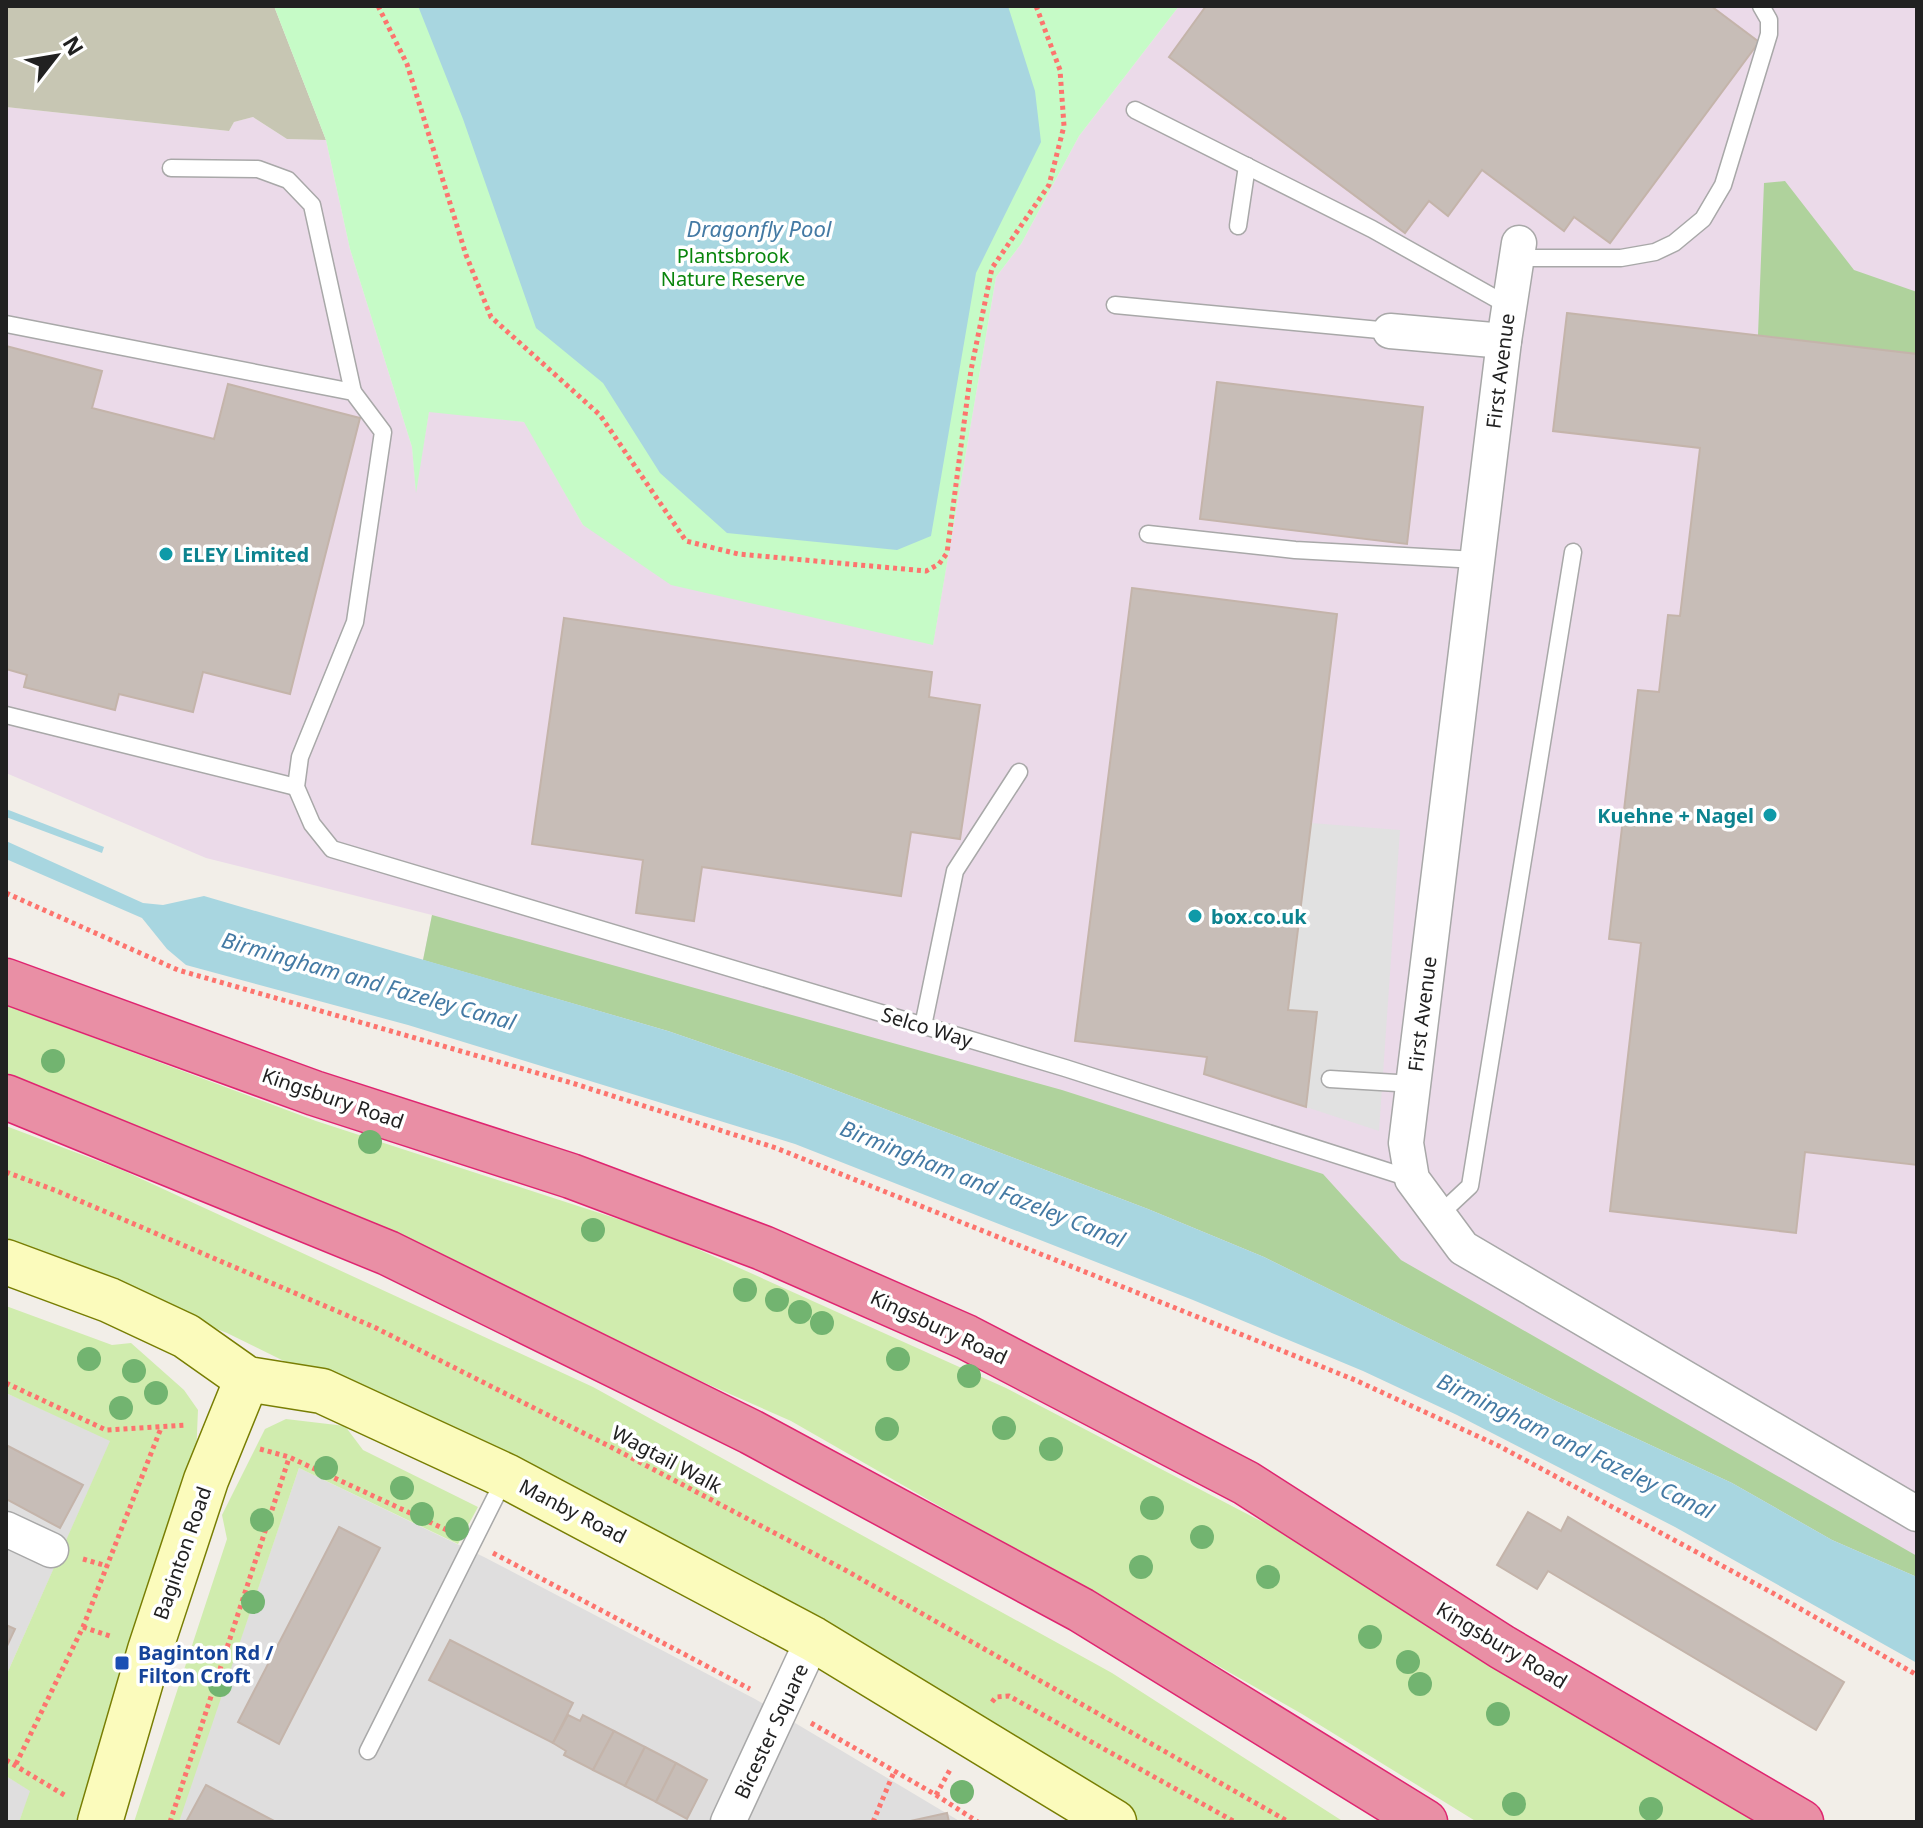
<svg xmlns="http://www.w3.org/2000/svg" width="1923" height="1828" viewBox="0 0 1923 1828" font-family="'Noto Sans',sans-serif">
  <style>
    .residential { fill: #dfdede }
    .industrial { fill: #ebdae9 }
    .construction { fill: #c7c6b3 }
    .grass { fill: #d0ecae }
    .forest { fill: #afd29c }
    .park { fill: #c6fbc7 }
    .parking { fill: #e1e1e1 }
    .water { fill: #a8d6e0 }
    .building { fill: #c7bdb7; stroke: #c4b4aa; stroke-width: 2 }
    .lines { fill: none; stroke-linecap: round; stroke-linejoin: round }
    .lane-casing { stroke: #a8a8a8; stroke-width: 19 }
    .street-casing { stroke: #a8a8a8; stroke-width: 37 }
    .secondary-casing { stroke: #787e03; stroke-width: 47 }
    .highway-casing { stroke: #df2570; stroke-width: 47 }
    .path { stroke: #fd746e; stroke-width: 5; stroke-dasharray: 4 4; stroke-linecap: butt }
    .lane { stroke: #fff; stroke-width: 16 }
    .street { stroke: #fff; stroke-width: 34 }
    .secondary { stroke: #fbfbbc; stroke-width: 44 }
    .highway { stroke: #e98fa5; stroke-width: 44 }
    .tree { fill: #72b470 }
    .culture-dot { fill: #0f9aa8; stroke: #fff; stroke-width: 3 }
    .transit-dot { fill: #1a4fb4; stroke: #fff; stroke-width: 3 }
    .labels { text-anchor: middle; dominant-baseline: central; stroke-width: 7; stroke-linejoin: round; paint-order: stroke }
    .park-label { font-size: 20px; fill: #0a850d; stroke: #fff }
    .street-label { font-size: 20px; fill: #212121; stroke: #fff }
    .culture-label { font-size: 20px; font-weight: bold; fill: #0d838f; stroke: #fff; text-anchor: start }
    .transit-label { font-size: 20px; font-weight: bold; fill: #164399; stroke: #fff; text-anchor: start }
    .water-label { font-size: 22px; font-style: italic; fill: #447aa4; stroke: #fff }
  </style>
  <rect width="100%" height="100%" fill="#f2eee8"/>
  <!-- residential -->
  <g class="residential">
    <polygon points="6,1393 111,1440 6,1676"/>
    <polygon points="299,1468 484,1557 755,1699 961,1822 178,1822"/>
    <polygon points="6,1776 31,1791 19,1822 6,1822"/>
  </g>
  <!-- industrial -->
  <polygon class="industrial" points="1179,6 1917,6 1917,1577 1832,1540 1732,1483 1370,1311 1264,1257 1148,1209 793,1074 668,1031 423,960 432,915 206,858 6,773 6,107 229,131 234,122 253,117 287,139 326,140 350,249 412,447 416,489 429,411 525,422 583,525 933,644 996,277 1021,244 1079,136"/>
  <!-- construction -->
  <polygon class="construction" points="6,6 274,6 326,140 287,139 253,117 234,122 229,131 6,107"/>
  <!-- grass -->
  <g class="grass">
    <polygon points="6,1005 316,1121 664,1234 1006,1388 1274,1528 1497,1669 1760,1822 1477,1822 1302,1714 791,1421 6,1074"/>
    <polygon points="6,1126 122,1170 593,1387 1112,1673 1344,1822 1127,1822 791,1611 227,1333 6,1245"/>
    <polygon points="6,1306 112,1345 131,1343 184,1390 198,1410 196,1456 82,1822 19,1822 30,1791 6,1776 6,1676 110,1441 6,1393"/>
    <polygon points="286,1419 345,1426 363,1450 478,1507 458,1544 299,1468 179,1822 134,1822 227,1539 222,1515 265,1429"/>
  </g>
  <!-- forest -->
  <g class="forest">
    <polygon points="1785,181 1854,270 1917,292 1917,354 1758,335 1764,183"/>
    <polygon points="432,915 1062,1090 1323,1174 1401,1260 1917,1556 1917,1577 1832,1540 1732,1483 1556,1401 1264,1257 1148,1209 793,1074 668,1031 423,960"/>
  </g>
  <!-- park -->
  <polygon class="park" points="274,6 1179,6 1079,136 1021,244 996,277 933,645 671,585 583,525 524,422 429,412 416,493 412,447 350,249 326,140"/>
  <!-- parking -->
  <polygon class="parking" points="1311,823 1400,830 1379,1131 1306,1107 1317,1012 1288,1010"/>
  <!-- water -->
  <g class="water">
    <polygon points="418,6 1008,6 1035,91 1041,142 976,273 931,536 897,550 727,533 660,473 603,383 536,328 463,119"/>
    <polygon points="6,809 104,847 102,853 6,817"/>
    <polygon points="6,841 143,903 163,905 204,896 668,1031 793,1074 1148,1209 1264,1257 1556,1401 1732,1483 1832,1540 1917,1577 1917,1663 1675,1527 1457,1415 1363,1371 1193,1300 795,1144 408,1025 186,965 167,949 142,918 6,859"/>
  </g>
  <!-- building -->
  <g class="building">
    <polygon points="1206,6 1711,6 1759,42 1610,243 1574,217 1564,231 1482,170 1448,216 1429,201 1405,233 1169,57"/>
    <polygon points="1567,313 1917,354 1917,1165 1805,1152 1796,1233 1610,1211 1641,943 1609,939 1638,690 1659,692 1668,615 1680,616 1700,448 1553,431"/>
    <polygon points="6,346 102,371 92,408 214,439 228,384 360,418 290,694 203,672 193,712 119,694 115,710 24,687 27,675 6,669"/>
    <polygon points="1217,382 1423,407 1407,544 1200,519"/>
    <polygon points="1132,588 1337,614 1288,1010 1317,1012 1306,1107 1204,1074 1207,1057 1075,1041"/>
    <polygon points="564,618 932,672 929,697 980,705 960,839 911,832 901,896 702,867 694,921 636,913 643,860 532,844"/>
    <polygon points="6,1445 83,1485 60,1528 6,1499"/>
    <polygon points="1528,1512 1561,1531 1568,1517 1844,1682 1816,1730 1548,1571 1537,1589 1497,1565"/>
    <polygon points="339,1527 380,1548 279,1744 238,1722"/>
    <polygon points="6,1625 15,1629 6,1648"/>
    <polygon points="450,1640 573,1703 553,1743 429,1680"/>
    <polygon points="568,1715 580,1721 583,1715 614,1731 593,1770 564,1755 566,1751 553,1743"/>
    <polygon points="614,1731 645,1747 625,1786 593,1770"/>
    <polygon points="645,1747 676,1763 656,1802 625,1786"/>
    <polygon points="676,1763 707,1780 687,1819 656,1802"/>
    <polygon points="206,1785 276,1822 186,1822"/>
    <polygon points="947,1813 949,1822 910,1822 910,1821"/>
  </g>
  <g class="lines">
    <defs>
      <g id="lane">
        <polyline points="1135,110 1372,229 1509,306"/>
        <polyline points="171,168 258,169 288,180 312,205 353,392"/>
        <polyline points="1238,226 1247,166"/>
        <polyline points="1516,258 1621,258 1655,252 1674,243 1703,219 1723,185 1769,34 1769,20 1761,6"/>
        <polyline points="1115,305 1390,331"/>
        <polyline points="6,324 353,392 383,432 355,622 300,757 296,787 312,824 332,849 1065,1068 1412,1179"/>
        <polyline points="1148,534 1295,550 1477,560"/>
        <polyline points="6,715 296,787"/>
        <polyline points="923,1026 955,871 1019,772"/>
        <polyline points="1330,1079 1414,1084"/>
        <polyline points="1439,1215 1470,1186 1573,552"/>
        <polyline points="368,1751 505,1478"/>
      </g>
      <g id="street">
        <polyline points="1519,243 1504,341 1406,1143 1412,1179 1463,1248 1917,1514"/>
        <polyline points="1390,331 1504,341"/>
        <polyline points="6,1529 51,1550"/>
        <polyline points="728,1822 813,1639"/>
      </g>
      <g id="secondary">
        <polyline points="6,1262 109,1300 186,1336 247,1379 322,1391 506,1476 813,1639 1114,1822"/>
        <polyline points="100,1822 150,1650 206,1480 247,1379"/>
      </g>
      <g id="highway">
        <polyline points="6,981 314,1093 571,1176 763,1248 966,1337 1246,1483 1502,1647 1801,1822"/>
        <polyline points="6,1097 388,1253 751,1432 1081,1610 1425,1822"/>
      </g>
    </defs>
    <!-- lane casing -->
    <use href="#lane" class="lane-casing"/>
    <!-- street casing -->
    <use href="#street" class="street-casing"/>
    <!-- secondary casing -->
    <use href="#secondary" class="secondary-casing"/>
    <!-- highway casing -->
    <use href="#highway" class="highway-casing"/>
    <!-- path -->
    <g class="path">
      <polyline points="378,6 407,64 466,255 491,317 600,415 686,541 738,554 926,571 939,564 947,553 971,370 992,268 1049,185 1064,126 1060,70 1036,6"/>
      <polyline points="6,893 178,970 572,1083 776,1148 1355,1380 1499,1446 1769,1591 1917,1675"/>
      <polyline points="6,1172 57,1191 374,1327 607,1445 847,1571 1289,1822"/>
      <polyline points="6,1383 106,1430 186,1425"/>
      <polyline points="260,1449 289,1457 449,1531"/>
      <polyline points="493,1553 750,1689"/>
      <polyline points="83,1559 107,1566"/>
      <polyline points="83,1627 113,1637"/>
      <polyline points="992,1702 996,1697 1009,1696 1235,1822"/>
      <polyline points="811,1723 936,1795 978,1822"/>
      <polyline points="6,1760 66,1796"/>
      <polyline points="16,1764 83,1627 161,1428"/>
      <polyline points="936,1795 951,1768"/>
      <polyline points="170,1822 289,1458"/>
      <polyline points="873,1822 894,1772"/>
    </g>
    <!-- lane -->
    <use href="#lane" class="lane"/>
    <!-- street -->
    <use href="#street" class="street"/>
    <!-- secondary -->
    <use href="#secondary" class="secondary"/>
    <!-- highway -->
    <use href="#highway" class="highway"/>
  </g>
  <!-- trees -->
  <g class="tree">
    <circle cx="53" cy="1061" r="12"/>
    <circle cx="370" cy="1142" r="12"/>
    <circle cx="593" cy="1230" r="12"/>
    <circle cx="745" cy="1290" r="12"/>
    <circle cx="777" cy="1300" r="12"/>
    <circle cx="800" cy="1312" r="12"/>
    <circle cx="822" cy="1323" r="12"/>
    <circle cx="89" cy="1359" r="12"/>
    <circle cx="898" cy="1359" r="12"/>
    <circle cx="134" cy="1371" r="12"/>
    <circle cx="969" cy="1376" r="12"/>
    <circle cx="156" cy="1393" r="12"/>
    <circle cx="121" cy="1408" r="12"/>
    <circle cx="1004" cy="1428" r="12"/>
    <circle cx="887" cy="1429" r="12"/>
    <circle cx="1051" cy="1449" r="12"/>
    <circle cx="326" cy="1468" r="12"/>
    <circle cx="402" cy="1488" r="12"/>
    <circle cx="1152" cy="1508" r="12"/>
    <circle cx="422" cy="1514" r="12"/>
    <circle cx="262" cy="1520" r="12"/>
    <circle cx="457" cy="1529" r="12"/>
    <circle cx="1202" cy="1537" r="12"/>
    <circle cx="1141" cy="1567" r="12"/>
    <circle cx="1268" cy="1577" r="12"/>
    <circle cx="253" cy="1602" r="12"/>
    <circle cx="1370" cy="1637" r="12"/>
    <circle cx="1408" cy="1662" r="12"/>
    <circle cx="1420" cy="1684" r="12"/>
    <circle cx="220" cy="1685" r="12"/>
    <circle cx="1498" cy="1714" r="12"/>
    <circle cx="962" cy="1792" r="12"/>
    <circle cx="1514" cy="1804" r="12"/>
    <circle cx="1651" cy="1809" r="12"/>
  </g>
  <!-- markers -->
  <g class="culture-dot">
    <circle cx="166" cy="554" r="8"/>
    <circle cx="1770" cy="815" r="8"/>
    <circle cx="1195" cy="916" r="8"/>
  </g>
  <rect class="transit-dot" x="114" y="1655" width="16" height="16" rx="4"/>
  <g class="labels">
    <!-- park labels -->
    <g class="park-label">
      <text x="733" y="255">Plantsbrook<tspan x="733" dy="23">Nature Reserve</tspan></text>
    </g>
    <!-- street labels -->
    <g class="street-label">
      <text transform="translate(1500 371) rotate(-83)">First Avenue</text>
      <text transform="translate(1422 1014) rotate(-83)">First Avenue</text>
      <text transform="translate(927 1027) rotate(17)">Selco Way</text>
      <text transform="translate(333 1098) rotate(19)">Kingsbury Road</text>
      <text transform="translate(939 1327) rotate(25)">Kingsbury Road</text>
      <text transform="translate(667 1459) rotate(28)">Wagtail Walk</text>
      <text transform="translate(573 1511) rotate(27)">Manby Road</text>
      <text transform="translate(182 1553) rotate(-71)">Baginton Road</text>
      <text transform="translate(1502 1645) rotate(31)">Kingsbury Road</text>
      <text transform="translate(771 1731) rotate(-65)">Bicester Square</text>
    </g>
    <!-- culture labels -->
    <g class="culture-label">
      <text x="182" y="554">ELEY Limited</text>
      <text x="1754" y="815" text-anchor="end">Kuehne + Nagel</text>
      <text x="1211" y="916">box.co.uk</text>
    </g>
    <!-- transit labels -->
    <g class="transit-label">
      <text x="138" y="1652">Baginton Rd /<tspan x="138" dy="23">Filton Croft</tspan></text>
    </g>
    <!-- water labels -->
    <g class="water-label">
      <text x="759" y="228">Dragonfly Pool</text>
      <text transform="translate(369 980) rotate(16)">Birmingham and Fazeley Canal</text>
      <text transform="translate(983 1183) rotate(22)">Birmingham and Fazeley Canal</text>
      <text transform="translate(1576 1445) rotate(26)">Birmingham and Fazeley Canal</text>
    </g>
  </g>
  <!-- border -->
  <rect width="1923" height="1828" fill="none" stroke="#212121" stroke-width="16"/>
  <!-- north arrow -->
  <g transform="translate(56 56) rotate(59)" stroke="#ffffff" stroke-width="6" paint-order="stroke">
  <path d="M0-6L14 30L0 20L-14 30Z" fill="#212121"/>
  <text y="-12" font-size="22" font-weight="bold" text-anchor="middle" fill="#212121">N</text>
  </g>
</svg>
